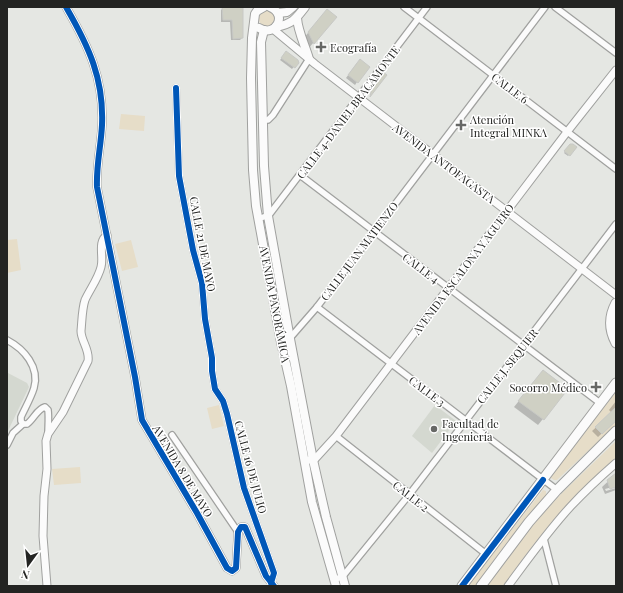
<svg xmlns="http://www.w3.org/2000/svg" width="623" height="593" viewBox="0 0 623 593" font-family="'Playfair Display',serif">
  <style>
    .built { fill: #d4d8d0 }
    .green { fill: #e6ddc8 }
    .shadow { fill: #0003 }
    .building { fill: #cfd0c4; stroke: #c8c9c6 }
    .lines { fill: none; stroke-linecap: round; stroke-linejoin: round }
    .minor-casing { stroke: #a0a19f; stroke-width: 8 }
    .tertiary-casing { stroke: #a0a19f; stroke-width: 9 }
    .secondary-casing { stroke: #a0a19f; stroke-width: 10 }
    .primary-casing { stroke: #a0a19f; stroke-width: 11 }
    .minor { stroke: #fbfbfb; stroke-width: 5.5 }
    .tertiary { stroke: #fbfbfb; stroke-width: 7 }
    .secondary { stroke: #fbfbfb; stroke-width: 8 }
    .primary { stroke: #fbfbfb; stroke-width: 9 }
    .cycleway-casing { stroke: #fff; stroke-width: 8 }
    .cycleway { stroke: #0057b8; stroke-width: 6 }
    .poi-dot { fill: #676866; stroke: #fff; stroke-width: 1.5 }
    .labels { text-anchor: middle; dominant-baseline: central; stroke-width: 3; stroke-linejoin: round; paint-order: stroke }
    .poi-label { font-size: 11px; fill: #232422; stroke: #fff; text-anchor: start }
    .street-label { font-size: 11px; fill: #232422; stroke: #fff }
  </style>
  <rect width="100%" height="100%" fill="#e5e7e3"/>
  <!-- built -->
  <g class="built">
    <polygon points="8,373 27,383 29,387 7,433 7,375"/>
    <polygon points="435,405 456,421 432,453 412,436"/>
  </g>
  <!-- green -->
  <g class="green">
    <circle cx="267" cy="19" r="8"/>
    <polygon points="121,114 145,116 144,131 119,129"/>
    <polygon points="17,239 21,270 7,273 7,240"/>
    <polygon points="131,240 138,267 122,271 115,244"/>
    <polygon points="616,392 616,425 557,480 554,480 551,478 551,475"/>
    <polygon points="219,405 224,426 212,429 207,408"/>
    <path d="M 616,441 L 616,458 C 573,496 535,538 504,586 L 487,586 L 528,530 L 561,494 Z"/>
    <polygon points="80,467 81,483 54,485 52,469"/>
    <polygon points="543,490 546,491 546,497 505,545 475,586 468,586"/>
  </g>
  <!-- shadow -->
  <g class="shadow">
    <polygon points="242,7 242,38 240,40 231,40 230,22 221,22 221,10 223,8"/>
    <polygon points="322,16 335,17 308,49 303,39"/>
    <polygon points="285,54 297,63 292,69 280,60"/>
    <polygon points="357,63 357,82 355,85 346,78"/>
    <polygon points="569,147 576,148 568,156 564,153"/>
    <polygon points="543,371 567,389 538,425 514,407"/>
    <polygon points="616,401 616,420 598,437 592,431 612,413 609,410"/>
    <polygon points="616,474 616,486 605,489 606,491 616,488 616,490 605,494 602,487"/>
  </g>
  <!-- building -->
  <g class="building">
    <polygon points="222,7 243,7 243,38 233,39 232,20 223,20"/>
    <polygon points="327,9 337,17 314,44 308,32"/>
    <polygon points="286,51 298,60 299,63 295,68 281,58"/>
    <polygon points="360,59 370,67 358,83 348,75"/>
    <polygon points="383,72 387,75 370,97 372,86"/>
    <polygon points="570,144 573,144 577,147 570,156 564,151"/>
    <polygon points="543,370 568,389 544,420 518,401"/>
    <polygon points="616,407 616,421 602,434 595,427"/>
    <polygon points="616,473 616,487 610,489 607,480"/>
  </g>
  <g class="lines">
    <defs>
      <g id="minor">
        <polyline points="404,7 616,169"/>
        <polyline points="555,7 616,53"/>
        <polyline points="176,88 179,176 193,250 202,283 205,319 212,358 212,371 215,389 223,401 227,414 244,488 274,573 271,583"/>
        <polyline points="263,120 268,120 273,115 309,59"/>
        <polyline points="300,175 600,403"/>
        <polyline points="258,219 269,215 427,7"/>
        <polyline points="317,307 557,490"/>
        <path d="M 7,340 C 24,349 40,367 34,388 C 31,398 25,408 21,417 L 21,421 L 23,424"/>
        <polyline points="281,342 290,338 317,307 545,7"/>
        <polyline points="172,435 238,532"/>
        <polyline points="336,436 486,554"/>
        <path d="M 7,445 L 13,433 L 23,424 L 27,424 C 34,419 37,409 45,407 L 48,410 C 49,417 48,426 48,434"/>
        <polyline points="544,539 556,586"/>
        <polyline points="334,580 343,576 409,495 616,224"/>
      </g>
      <g id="tertiary">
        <path d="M 66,7 C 89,47 104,79 102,125 C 101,146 96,166 97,187 L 135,377 L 142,420 L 197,513 L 227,568 L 232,571 L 236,568 L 238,532 L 241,527 L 245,527 L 266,576 L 274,586"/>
        <polyline points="273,29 315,64 616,295"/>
        <polyline points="309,460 315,459 336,436 567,132 616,70"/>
        <path d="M 47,586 L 43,536 L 44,496 L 47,469 L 46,441 L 48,434 L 63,412 L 88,361 C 90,350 81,341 81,331 C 82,321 82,309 85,300 C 90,289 98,279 101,267 C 104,257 97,242 107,235"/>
        <path d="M 508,586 C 528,559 548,531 571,506 C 585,491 600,477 616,463"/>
      </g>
      <g id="secondary">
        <polyline points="264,7 257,11 255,14 252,38 251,78 253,170 256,206 281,342 291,386 312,502 336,586"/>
        <polyline points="278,13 287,12 293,7"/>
        <path d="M 297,18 C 298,32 305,45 309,59"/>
        <path d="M 276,27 C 292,24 296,19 305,7"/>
        <path d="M 259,28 C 276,38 288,14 270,7"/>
        <polyline points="264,30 261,42 264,166 268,216 290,339 313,460 326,517 345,586"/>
      </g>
      <g id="primary">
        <path d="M 616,303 C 609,316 609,330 616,343"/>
        <polyline points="462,586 616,383"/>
        <polyline points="481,586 529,522 557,490 616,431"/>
      </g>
    </defs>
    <!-- minor casing -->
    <use href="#minor" class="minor-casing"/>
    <!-- tertiary casing -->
    <use href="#tertiary" class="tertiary-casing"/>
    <!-- secondary casing -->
    <use href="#secondary" class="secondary-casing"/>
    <!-- primary casing -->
    <use href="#primary" class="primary-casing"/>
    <!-- minor -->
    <use href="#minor" class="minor"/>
    <!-- tertiary -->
    <use href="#tertiary" class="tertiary"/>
    <!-- secondary -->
    <use href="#secondary" class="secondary"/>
    <!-- primary -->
    <use href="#primary" class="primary"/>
    <defs>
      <g id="cycleway">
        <path d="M 66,7 C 89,47 104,79 102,125 C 101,146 96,166 97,187 L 135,377 L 142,420 L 197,513 L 227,568 L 232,571 L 236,568 L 238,532 L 241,527 L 245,527 L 266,576 L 274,586"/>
        <polyline points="176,88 179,176 193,250 202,283 205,319 212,358 212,371 215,389 223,401 227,414 244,488 274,573 271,583"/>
        <polyline points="462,586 543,480"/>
      </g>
    </defs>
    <!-- cycleway casing -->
    <use href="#cycleway" class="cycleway-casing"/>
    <!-- cycleway -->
    <use href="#cycleway" class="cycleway"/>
  </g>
  <!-- markers -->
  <g class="poi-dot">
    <path d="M319 41h4v4h4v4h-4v4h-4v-4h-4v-4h4z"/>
    <path d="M459 119h4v4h4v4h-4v4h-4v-4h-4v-4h4z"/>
    <path d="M594 381h4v4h4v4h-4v4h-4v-4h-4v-4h4z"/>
    <circle cx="434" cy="429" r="4"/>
  </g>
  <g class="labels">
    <!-- poi labels -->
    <g class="poi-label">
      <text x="330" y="47">Ecografía</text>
      <text x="470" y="119">Atención<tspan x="470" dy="13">Integral MINKA</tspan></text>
      <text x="587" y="387" text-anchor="end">Socorro Médico</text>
      <text x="442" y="423">Facultad de<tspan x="442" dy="13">Ingeniería</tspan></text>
    </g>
    <!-- street labels -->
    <g class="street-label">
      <text transform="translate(510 88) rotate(37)">CALLE 6</text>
      <text transform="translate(348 112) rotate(-53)">CALLE 4-DANIEL BRACAMONTE</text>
      <text transform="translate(444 163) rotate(37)">AVENIDA ANTOFAGASTA</text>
      <text transform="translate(203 244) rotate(79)">CALLE 21 DE MAYO</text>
      <text transform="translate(359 251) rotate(-53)">CALLE JUAN MATIENZO</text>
      <text transform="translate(421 268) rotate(37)">CALLE 4</text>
      <text transform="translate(463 269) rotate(-53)">AVENIDA ESCALONA Y AGUERO</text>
      <text transform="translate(275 304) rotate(79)">AVENIDA PANORÁMICA</text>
      <text transform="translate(507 366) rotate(-52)">CALLE J. SEQUIER</text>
      <text transform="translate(427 391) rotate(37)">CALLE 3</text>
      <text transform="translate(251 467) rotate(75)">CALLE 16 DE JULIO</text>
      <text transform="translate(183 471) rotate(59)">AVENIDA 8 DE MAYO</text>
      <text transform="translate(411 496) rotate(38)">CALLE 2</text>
    </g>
  </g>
  <!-- border -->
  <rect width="623" height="593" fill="none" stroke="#232422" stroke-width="16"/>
  <!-- north arrow -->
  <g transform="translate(28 565) rotate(195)" stroke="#ffffff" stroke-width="3" paint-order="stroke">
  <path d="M0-3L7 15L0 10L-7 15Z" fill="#232422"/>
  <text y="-6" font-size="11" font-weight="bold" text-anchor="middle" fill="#232422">N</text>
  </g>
</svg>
